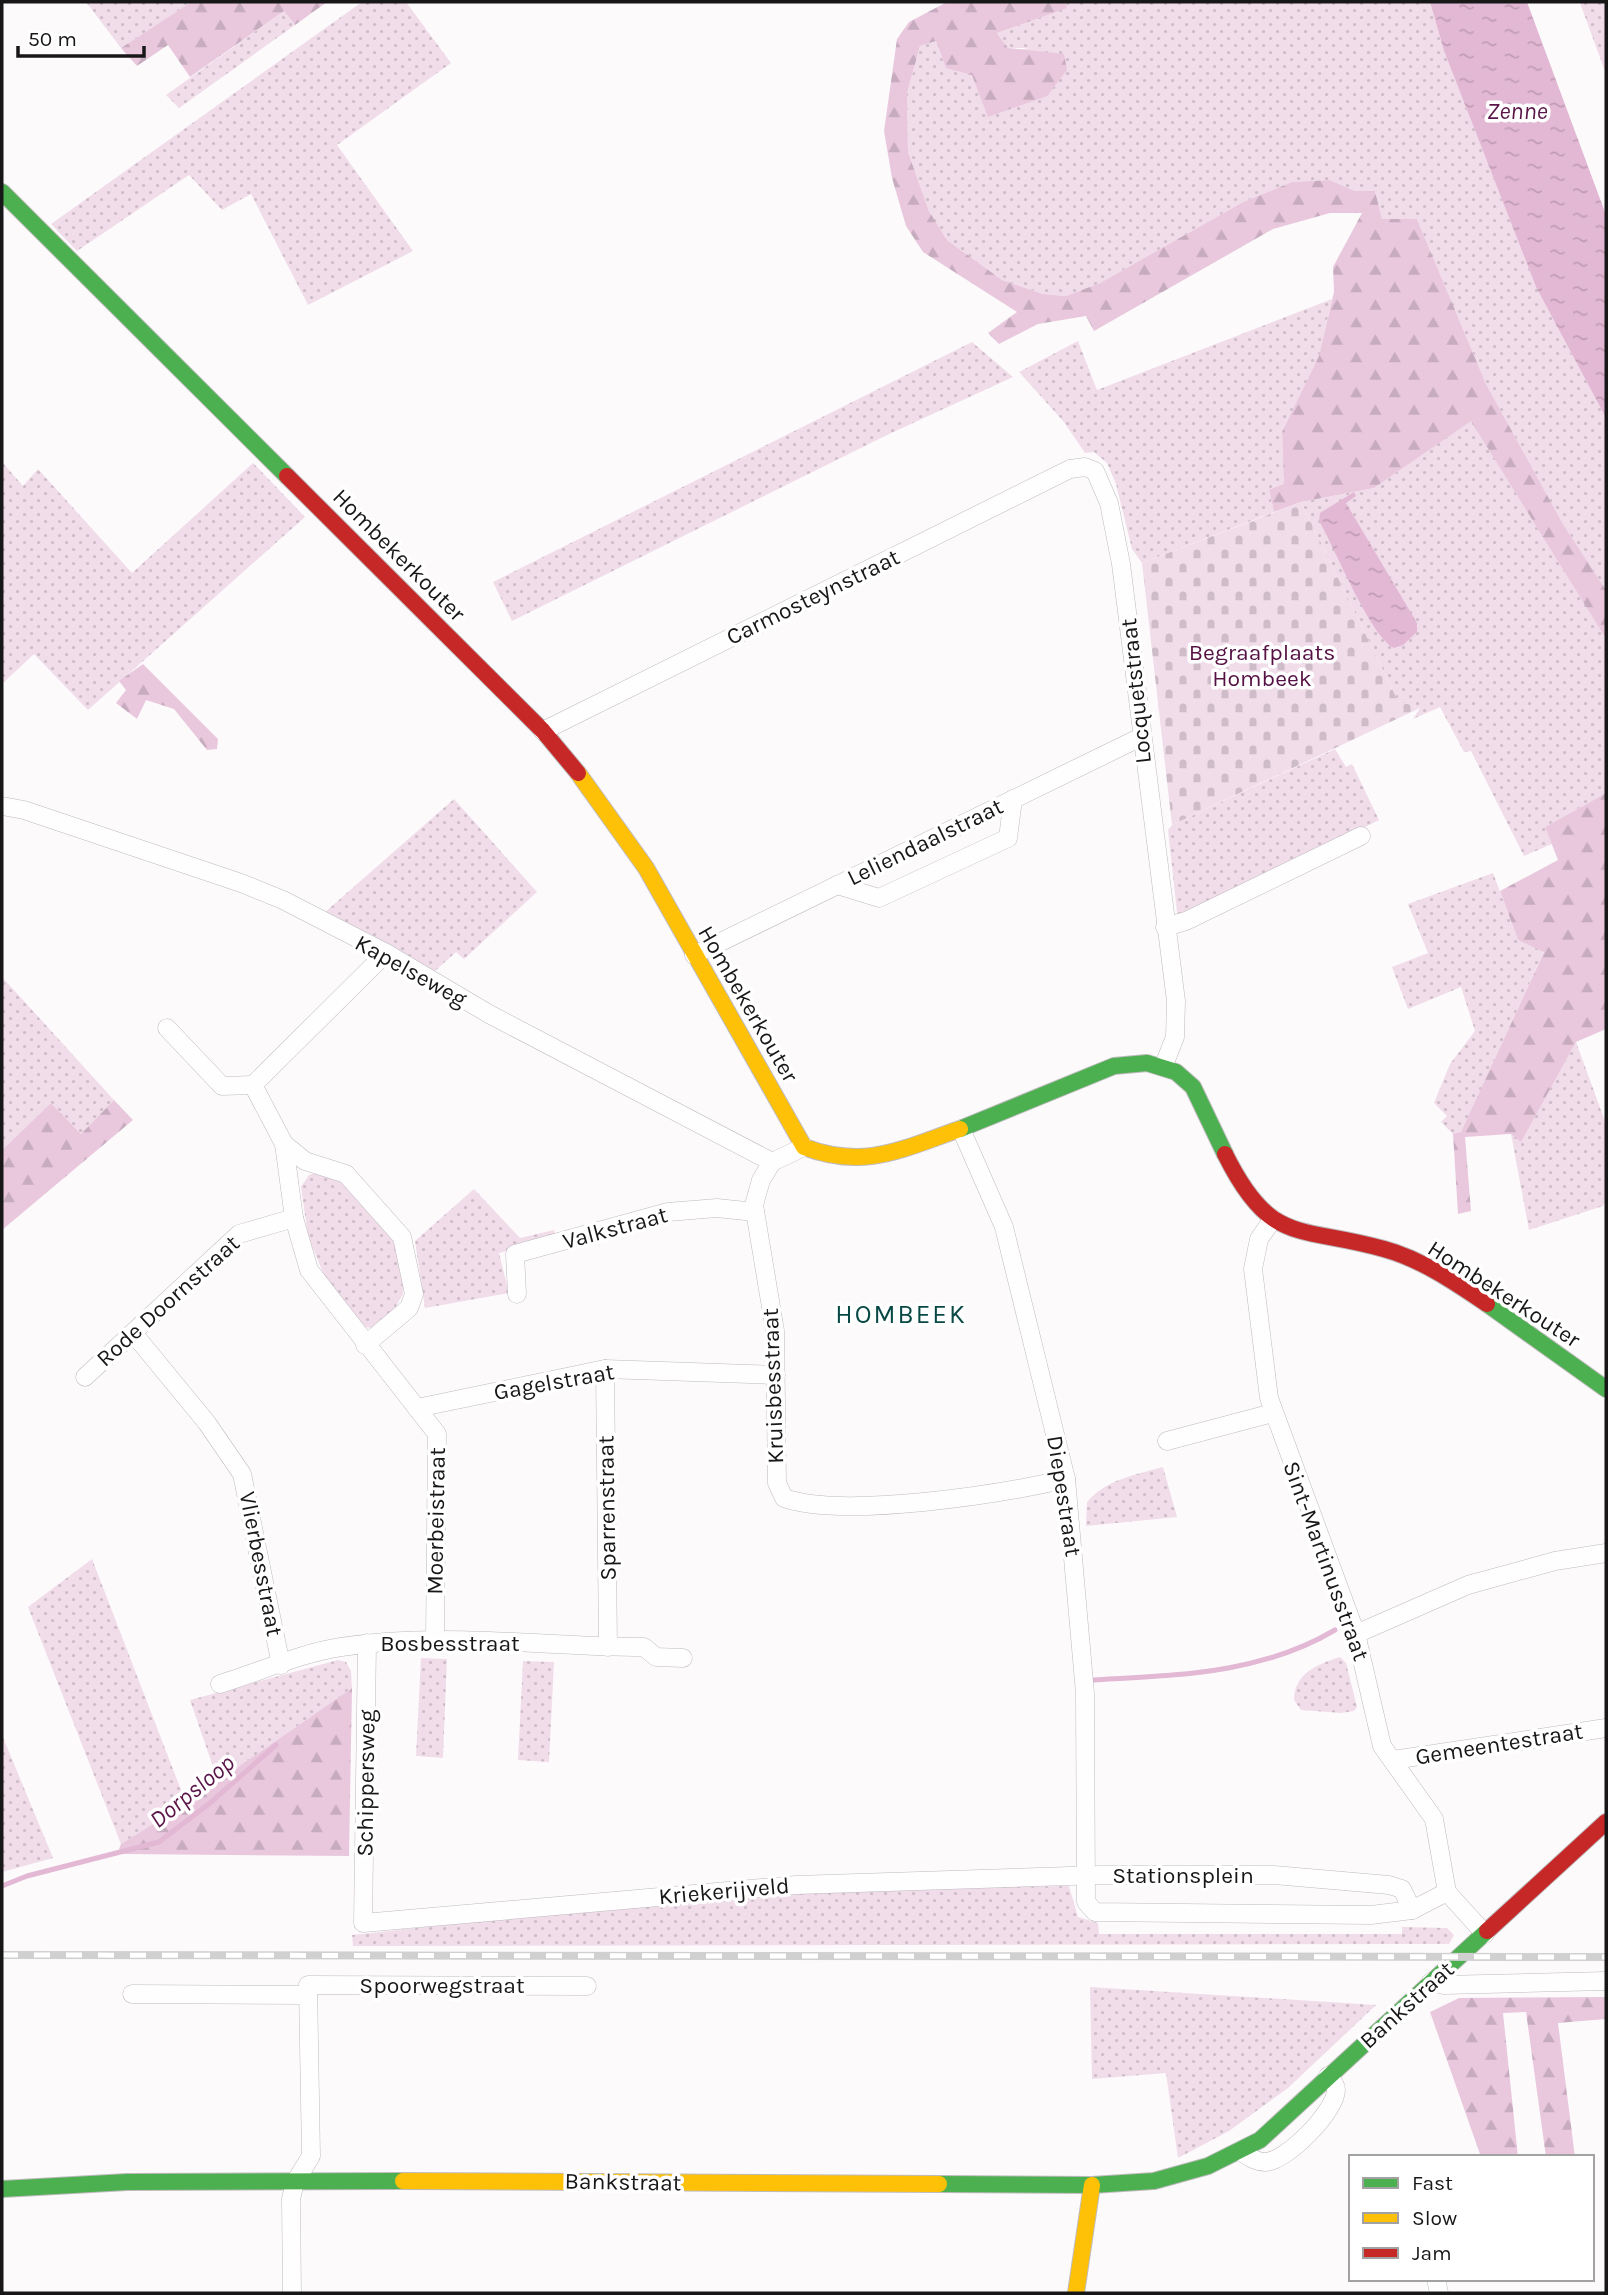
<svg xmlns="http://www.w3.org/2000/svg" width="1608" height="2295" viewBox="0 0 1608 2295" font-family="Karla,sans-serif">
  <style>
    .green { fill: url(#green-dots) }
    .forest { fill: url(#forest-firs) }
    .cemetery { fill: url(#cemetery-stones) }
    .water { fill: url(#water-ripples) }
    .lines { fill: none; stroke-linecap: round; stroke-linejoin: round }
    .stream { stroke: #e2b8d4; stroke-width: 5 }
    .street-casing { stroke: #bebbbd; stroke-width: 19 }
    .fast-casing { stroke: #bebbbd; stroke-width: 18 }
    .slow-casing { stroke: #bebbbd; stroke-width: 18 }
    .jam-casing { stroke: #bebbbd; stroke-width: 18 }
    .street { stroke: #fffeff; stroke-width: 18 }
    .fast { stroke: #4caf50; stroke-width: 16 }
    .slow { stroke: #ffc107; stroke-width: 16 }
    .jam { stroke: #c62828; stroke-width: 16 }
    .rail-casing { stroke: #d1d0d1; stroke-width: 8 }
    .rail { stroke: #fff; stroke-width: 5; stroke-dasharray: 16; stroke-linecap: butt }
    .labels { text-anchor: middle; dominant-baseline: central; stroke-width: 7; stroke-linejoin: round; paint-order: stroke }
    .street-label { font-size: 23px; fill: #181718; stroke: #fff }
    .park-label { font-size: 23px; fill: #514; stroke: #fff }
    .water-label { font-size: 24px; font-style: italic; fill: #591548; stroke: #fff }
    .quarter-label { font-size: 26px; letter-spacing: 2px; fill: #084945; stroke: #fff }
  </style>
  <defs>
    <pattern id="green-dots" width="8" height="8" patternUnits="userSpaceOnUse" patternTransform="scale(1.75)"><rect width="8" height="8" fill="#f1dcea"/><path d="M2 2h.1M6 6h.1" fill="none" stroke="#cebcc8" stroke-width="1.8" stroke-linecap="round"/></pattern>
    <pattern id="forest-firs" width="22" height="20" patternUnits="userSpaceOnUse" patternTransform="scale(1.75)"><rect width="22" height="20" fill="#e9c8de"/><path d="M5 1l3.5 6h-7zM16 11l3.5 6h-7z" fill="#c7abbe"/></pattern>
    <pattern id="cemetery-stones" width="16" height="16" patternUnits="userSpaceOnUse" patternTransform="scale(1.75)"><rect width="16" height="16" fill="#f1dcea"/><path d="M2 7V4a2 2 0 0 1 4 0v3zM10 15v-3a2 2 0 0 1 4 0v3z" fill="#cebcc8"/></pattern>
    <pattern id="water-ripples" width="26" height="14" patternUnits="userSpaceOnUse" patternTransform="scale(1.75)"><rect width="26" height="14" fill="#e2b8d4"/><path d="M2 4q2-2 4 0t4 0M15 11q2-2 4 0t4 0" fill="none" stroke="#c19db5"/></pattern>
  </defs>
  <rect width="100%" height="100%" fill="#fdfafc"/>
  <!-- green -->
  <g class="green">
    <polygon points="86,2 191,2 121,48"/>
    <polygon points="362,2 406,2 451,63 337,145 413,251 308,305 251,194 222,210 189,175 77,251 51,224"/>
    <polygon points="1065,2 1430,2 1444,51 1536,287 1606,418 1606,590 1563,524 1486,384 1417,219 1382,219 1375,191 1355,191 1330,180 1292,182 1243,202 1100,283 1066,296 1043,294 1002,280 947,240 929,211 908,152 907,93 920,46 936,41 946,68 1028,48 1008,48 997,33 1066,8"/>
    <polygon points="1580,2 1606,2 1606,74 1580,3"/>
    <polygon points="284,11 295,25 179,108 166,95"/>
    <polygon points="1332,299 1319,357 1282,432 1284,485 1269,491 1274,512 1142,563 1132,549 1116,484 1107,463 1094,452 1085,453 1064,422 1019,372 1078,341 1097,390"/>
    <polygon points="972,342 1013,377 887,435 512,621 493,582"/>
    <polygon points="1471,420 1606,639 1606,793 1545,827 1552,844 1524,856 1471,751 1464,752 1440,707 1413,719 1420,708 1398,701 1301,502 1374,488"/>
    <polygon points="2,462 23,486 38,469 132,573 253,463 305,517 88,710 34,654 2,684"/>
    <polygon points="1335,749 1346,767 1352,764 1379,820 1178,922 1168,830 1172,825"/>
    <polygon points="454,799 537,892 464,959 456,952 435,971 324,913"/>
    <polygon points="1493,873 1518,940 1544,951 1461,1133 1453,1134 1441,1122 1447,1116 1434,1103 1450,1064 1475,1031 1461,987 1408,1009 1392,967 1428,953 1408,904"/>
    <polygon points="2,977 114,1100 81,1134 51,1103 2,1150"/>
    <polygon points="1576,1042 1606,1124 1606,1199 1603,1206 1529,1230 1511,1134 1521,1141"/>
    <polygon points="319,1172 342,1177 397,1237 403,1259 403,1294 391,1315 374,1328 362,1327 326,1280 308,1236 301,1187 309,1175"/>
    <polygon points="474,1189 520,1238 554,1230 556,1237 499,1253 509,1293 425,1308 415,1241"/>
    <path d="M 1163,1467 L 1177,1517 L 1086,1526 L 1087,1502 C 1107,1479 1135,1475 1163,1467 Z"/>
    <polygon points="92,1559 186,1803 121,1844 28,1607"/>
    <path d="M 1340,1657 L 1346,1663 L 1357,1707 L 1354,1711 L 1341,1713 L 1301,1710 L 1294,1700 C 1294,1673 1318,1664 1340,1657 Z"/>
    <polygon points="421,1658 447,1659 443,1758 416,1756"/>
    <polygon points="338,1660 346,1662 351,1671 352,1688 218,1781 190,1700"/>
    <polygon points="523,1661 554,1662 549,1762 518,1760"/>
    <polygon points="2,1735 53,1858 2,1872"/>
    <polygon points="1069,1886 1078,1917 1098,1923 1099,1934 1402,1934 1402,1927 1447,1928 1454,1935 1449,1944 353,1946 352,1935 669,1901 834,1890"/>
    <polygon points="1090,1987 1376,2005 1288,2088 1229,2131 1178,2158 1166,2073 1092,2079"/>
  </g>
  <!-- forest -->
  <g class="forest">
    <polygon points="191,2 327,2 295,25 284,11 190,77 168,45 137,66 121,48"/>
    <polygon points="947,2 1065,2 1067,8 997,33 1008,48 1064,54 1067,70 1047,96 988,117 972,75 946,68 936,41 920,46 907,93 908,152 929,211 947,240 1002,280 1043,294 1066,296 1100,283 1243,202 1292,182 1330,180 1355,191 1375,191 1382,219 1417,219 1486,384 1563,524 1606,590 1606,639 1471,421 1374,488 1301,502 1274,512 1269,490 1284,484 1282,432 1319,356 1334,292 1333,267 1362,213 1330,213 1273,229 1094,331 1086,316 1038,324 999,344 988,333 1017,312 923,252 906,226 892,178 884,131 897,39 909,22"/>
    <polygon points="143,664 218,739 217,749 207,750 174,709 146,700 137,719 116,703 126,690 119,681"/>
    <polygon points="1606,793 1606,1029 1576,1042 1521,1142 1511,1134 1465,1137 1471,1211 1458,1214 1453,1134 1461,1132 1544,952 1518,940 1500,891 1558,860 1545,827"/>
    <polygon points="114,1100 133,1120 2,1230 2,1150 51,1103 81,1134"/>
    <polygon points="352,1688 349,1856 123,1854 119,1849 121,1844 186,1803"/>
    <polygon points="1606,1997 1606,2019 1558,2023 1575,2157 1546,2157 1526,2012 1503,2013 1518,2157 1481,2157 1430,2012 1459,1998"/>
  </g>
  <!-- cemetery -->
  <polygon class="cemetery" points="1301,502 1398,701 1420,708 1172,825 1142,563"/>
  <!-- water -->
  <g class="water">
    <polygon points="1430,2 1527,2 1606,215 1606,418 1536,287 1444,51"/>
    <path d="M 1354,492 L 1356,496 L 1346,503 L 1417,623 L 1417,632 L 1403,645 L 1394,648 C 1370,636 1335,548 1319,521 L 1320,513 Z"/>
  </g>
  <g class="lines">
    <!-- stream -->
    <g class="stream">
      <path d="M 1094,1680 C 1178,1675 1261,1674 1335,1630"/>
      <polyline points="2,1886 27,1876 159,1842 210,1803 276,1745"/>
    </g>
    <defs>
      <g id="street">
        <polyline points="543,731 1070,469 1085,467 1095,471 1109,503 1121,564 1176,1001 1175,1037 1164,1065"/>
        <polyline points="2,806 24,810 241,883 283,900 386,953 489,1014 772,1162"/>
        <polyline points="837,885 879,898 1008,838 1013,799"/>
        <polyline points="1165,927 1186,921 1361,836"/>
        <polyline points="386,953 253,1085 284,1144 294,1218 309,1270 437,1434 435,1640"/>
        <polyline points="694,955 1141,737"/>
        <polyline points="167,1028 222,1086 253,1085"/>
        <polyline points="961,1129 1004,1227 1066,1479 1085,1693 1086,1902 1095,1912 1371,1915 1412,1910 1447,1892"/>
        <polyline points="284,1144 305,1161 346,1174 402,1237 414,1294 409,1308 365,1345"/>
        <path d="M 772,1162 L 761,1180 L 754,1205 L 775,1331 L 777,1483 L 784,1498 C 844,1519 1002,1494 1066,1479"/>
        <polyline points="772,1162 804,1147"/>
        <polyline points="1273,1219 1259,1239 1253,1269 1269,1398 1356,1634 1382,1746 1434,1819 1447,1892"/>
        <polyline points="517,1294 515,1254 668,1212 717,1208 755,1212"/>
        <polyline points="133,1333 207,1423 242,1474 281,1665"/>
        <polyline points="605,1369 608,1647"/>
        <polyline points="85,1377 239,1234 294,1218"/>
        <polyline points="417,1408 605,1369 776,1375"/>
        <polyline points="1167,1441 1273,1413"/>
        <polyline points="1356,1634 1468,1585 1555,1561 1606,1553"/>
        <polyline points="367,1643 363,1923 796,1885 1100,1875 1274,1875 1389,1885 1402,1889 1412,1910"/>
        <path d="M 220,1684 C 259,1672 301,1653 341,1647 C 441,1631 544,1647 644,1647 L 656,1657 L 683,1658"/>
        <polyline points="1393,1760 1606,1728"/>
        <polyline points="1447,1892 1485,1934"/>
        <polyline points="1431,1982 1444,1985 1606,1981"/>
        <polyline points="132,1994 308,1995"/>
        <path d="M 1240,2151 C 1248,2156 1255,2162 1265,2162 C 1286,2162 1336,2111 1336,2090 C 1336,2084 1332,2081 1328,2076"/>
        <polyline points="1436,2279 1439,2293"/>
        <polyline points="292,2293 291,2199 295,2182 311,2156 308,1985 587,1986"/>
      </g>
      <g id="fast">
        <polyline points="2,192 287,476"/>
        <polyline points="960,1129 1114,1066 1147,1063 1176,1072 1193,1087 1225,1154"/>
        <polyline points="1487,1304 1606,1389"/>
        <polyline points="939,2184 1092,2185 1154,2181 1208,2166 1260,2140 1487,1931"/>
        <polyline points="2,2189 127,2182 403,2181"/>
      </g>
      <g id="slow">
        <path d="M 578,773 L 646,868 L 804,1147 C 865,1170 902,1149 960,1129"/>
        <polyline points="403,2181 939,2184"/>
        <polyline points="1076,2293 1092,2185"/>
      </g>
      <g id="jam">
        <polyline points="287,476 543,731 578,773"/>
        <path d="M 1225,1154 C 1271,1247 1300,1225 1384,1249 C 1421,1259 1456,1283 1487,1304"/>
        <polyline points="1487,1931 1606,1822"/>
      </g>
    </defs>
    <!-- street casing -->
    <use href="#street" class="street-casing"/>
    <!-- fast casing -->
    <use href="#fast" class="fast-casing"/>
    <!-- slow casing -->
    <use href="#slow" class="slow-casing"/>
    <!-- jam casing -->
    <use href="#jam" class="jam-casing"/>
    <!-- street -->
    <use href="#street" class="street"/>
    <!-- fast -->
    <use href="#fast" class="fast"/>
    <!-- slow -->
    <use href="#slow" class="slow"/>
    <!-- jam -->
    <use href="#jam" class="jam"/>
    <defs>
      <polyline id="rail" points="2,1955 1606,1957"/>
    </defs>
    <!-- rail casing -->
    <use href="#rail" class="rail-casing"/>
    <!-- rail -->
    <use href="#rail" class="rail"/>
  </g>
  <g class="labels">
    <!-- street labels -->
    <g class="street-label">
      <text transform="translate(399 555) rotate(45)">Hombekerkouter</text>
      <text transform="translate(813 597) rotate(-26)">Carmosteynstraat</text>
      <text transform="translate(1136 691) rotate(-96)">Locquetstraat</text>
      <text transform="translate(925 842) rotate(-26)">Leliendaalstraat</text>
      <text transform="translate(411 971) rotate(29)">Kapelseweg</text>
      <text transform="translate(748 1004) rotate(60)">Hombekerkouter</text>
      <text transform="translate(615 1228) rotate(-15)">Valkstraat</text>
      <text transform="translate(1504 1294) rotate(33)">Hombekerkouter</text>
      <text transform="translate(168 1301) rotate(-42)">Rode Doornstraat</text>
      <text transform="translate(554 1382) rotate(-10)">Gagelstraat</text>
      <text transform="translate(773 1386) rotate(-92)">Kruisbesstraat</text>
      <text transform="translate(1064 1496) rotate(81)">Diepestraat</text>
      <text transform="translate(607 1508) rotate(-91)">Sparrenstraat</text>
      <text transform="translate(436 1521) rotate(-89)">Moerbeistraat</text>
      <text transform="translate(1326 1561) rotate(70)">Sint-Martinusstraat</text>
      <text transform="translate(261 1564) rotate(79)">Vlierbesstraat</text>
      <text x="450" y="1643">Bosbesstraat</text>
      <text transform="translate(1499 1744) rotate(-9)">Gemeentestraat</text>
      <text transform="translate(366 1783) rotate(-89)">Schippersweg</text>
      <text x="1183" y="1875">Stationsplein</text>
      <text transform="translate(724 1891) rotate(-5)">Kriekerijveld</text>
      <text x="442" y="1985">Spoorwegstraat</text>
      <text transform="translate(1407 2005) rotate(-42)">Bankstraat</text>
      <text transform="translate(623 2182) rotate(1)">Bankstraat</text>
    </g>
    <!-- park labels -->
    <g class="park-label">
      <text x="1262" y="652">Begraafplaats<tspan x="1262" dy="26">Hombeek</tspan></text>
    </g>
    <!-- water labels -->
    <g class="water-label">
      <text x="1517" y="111">Zenne</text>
      <text transform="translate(192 1791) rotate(-39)">Dorpsloop</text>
    </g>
    <!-- quarter labels -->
    <g class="quarter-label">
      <text x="901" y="1314">HOMBEEK</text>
    </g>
  </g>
  <!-- border -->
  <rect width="1608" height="2295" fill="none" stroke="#181718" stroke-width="7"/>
  <!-- legend -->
  <rect x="1349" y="2155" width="245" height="126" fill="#ffffff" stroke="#a3a2a3" stroke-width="2"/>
  <rect x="1363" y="2178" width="35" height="10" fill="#4caf50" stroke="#a3a2a3" stroke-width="2"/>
  <text x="1412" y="2190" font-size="21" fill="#181718">Fast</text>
  <rect x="1363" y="2213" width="35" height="10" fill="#ffc107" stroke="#a3a2a3" stroke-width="2"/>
  <text x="1412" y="2225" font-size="21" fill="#181718">Slow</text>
  <rect x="1363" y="2248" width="35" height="10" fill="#c62828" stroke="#a3a2a3" stroke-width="2"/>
  <text x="1412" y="2260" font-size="21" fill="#181718">Jam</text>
  <!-- scale -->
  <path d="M18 46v10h126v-10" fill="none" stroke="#181718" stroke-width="3.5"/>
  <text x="28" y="46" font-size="21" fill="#181718" stroke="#ffffff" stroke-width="5" paint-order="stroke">50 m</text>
</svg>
